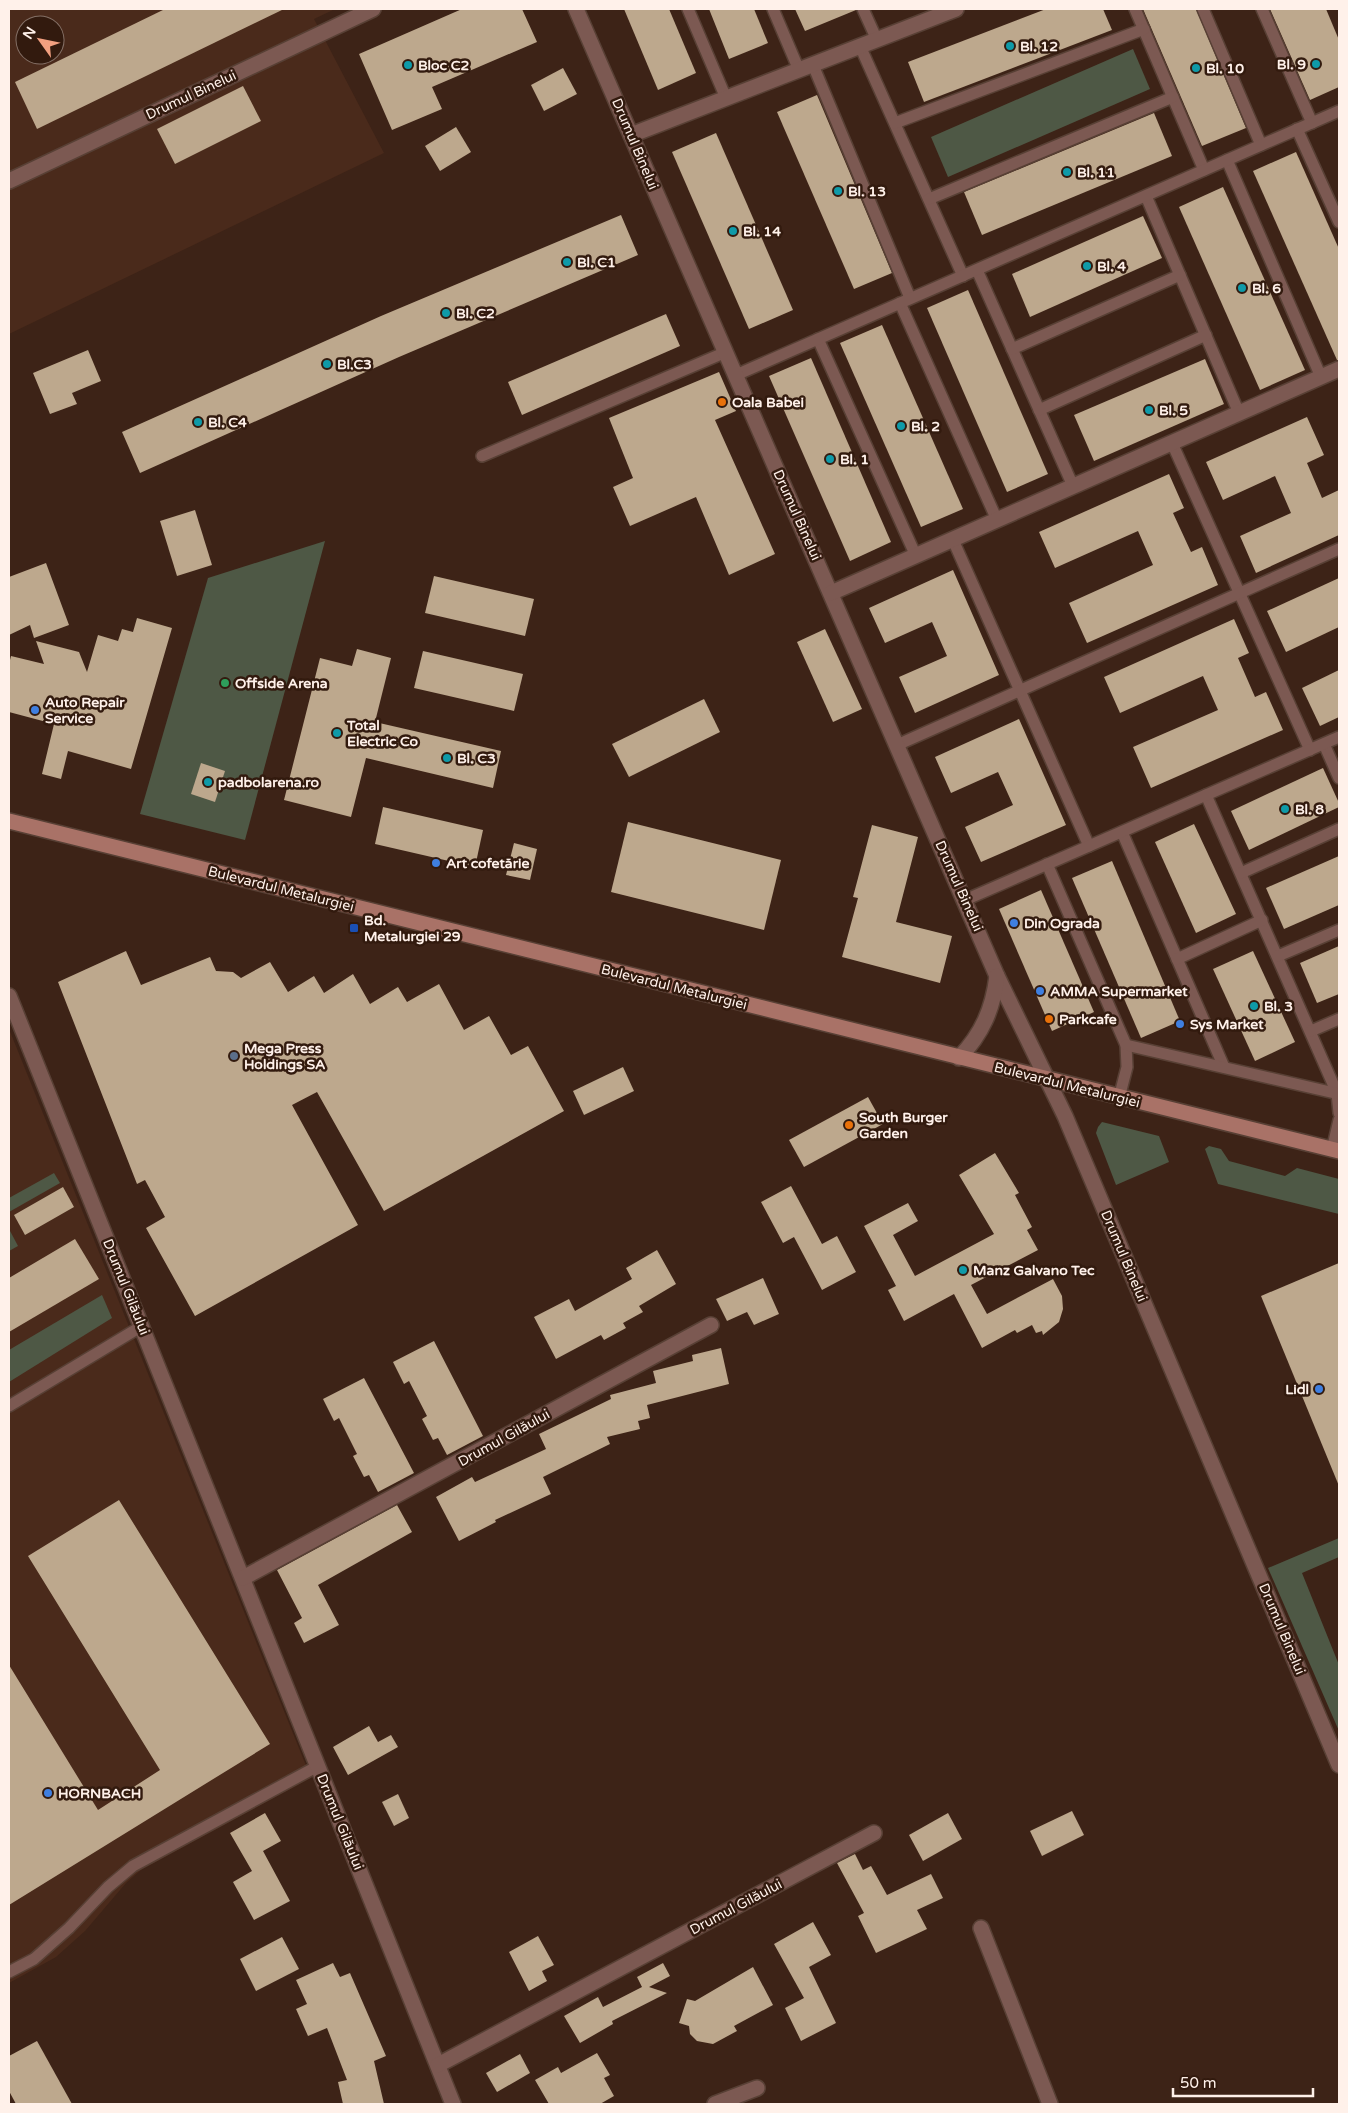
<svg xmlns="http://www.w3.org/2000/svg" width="1348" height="2113" viewBox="0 0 1348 2113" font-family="'Varela Round',sans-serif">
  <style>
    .built { fill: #4a2a1b; fill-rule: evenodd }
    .green { fill: #4e5845 }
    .building { fill: #bda88d }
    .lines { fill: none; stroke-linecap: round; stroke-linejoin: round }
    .lane-casing { stroke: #584035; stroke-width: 14 }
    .street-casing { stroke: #584035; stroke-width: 18 }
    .secondary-casing { stroke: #584035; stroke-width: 18 }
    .lane { stroke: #7c5952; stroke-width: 11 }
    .street { stroke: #7c5952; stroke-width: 15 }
    .secondary { stroke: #a97267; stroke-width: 15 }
    .culture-dot { fill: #0f9aa8; stroke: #321a0e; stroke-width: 2 }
    .food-dot { fill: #e8710a; stroke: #321a0e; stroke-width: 2 }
    .leisure-dot { fill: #2e9e5b; stroke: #321a0e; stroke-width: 2 }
    .shop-dot { fill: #3f7fe0; stroke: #321a0e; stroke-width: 2 }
    .transit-dot { fill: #1a4fb4; stroke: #321a0e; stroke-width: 2 }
    .service-dot { fill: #5c6f8a; stroke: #321a0e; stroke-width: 2 }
    .labels { text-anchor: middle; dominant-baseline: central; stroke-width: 5; stroke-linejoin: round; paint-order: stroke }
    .poi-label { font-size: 14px; font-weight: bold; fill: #fff1ea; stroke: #321a0e; text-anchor: start }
    .street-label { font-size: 14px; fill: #fff1ea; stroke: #321a0e }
  </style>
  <rect width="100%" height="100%" fill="#3d2317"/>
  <!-- built -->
  <g class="built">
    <path d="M 9,9 L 335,9 L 314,19 L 384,153 L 9,334 ZM 25,25 L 55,25 L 55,55 L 25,55 Z"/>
    <polygon points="9,1029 311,1778 141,1870 126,1883 85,1931 56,1957 9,1983"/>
  </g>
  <!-- green -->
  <g class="green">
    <polygon points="1133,49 1150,89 948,177 931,137"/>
    <polygon points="325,541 245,840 140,814 208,578"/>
    <polygon points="1102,1122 1159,1136 1169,1162 1116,1185 1096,1133 1098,1127"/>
    <polygon points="1209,1146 1221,1149 1229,1161 1285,1176 1297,1168 1339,1179 1339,1214 1218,1184 1205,1149"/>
    <polygon points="54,1173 60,1183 9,1212 9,1198"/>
    <polygon points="9,1229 18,1246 9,1251"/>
    <polygon points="102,1295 112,1318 9,1382 9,1350"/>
    <polygon points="1339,1538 1339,1557 1302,1573 1339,1665 1339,1731 1268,1568"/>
  </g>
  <!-- building -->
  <g class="building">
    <polygon points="165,9 284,9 37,129 15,82"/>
    <polygon points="462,9 522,9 537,42 432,87 442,109 392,130 359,54"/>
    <polygon points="624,9 669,9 696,73 658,90"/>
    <polygon points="709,9 754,9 768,43 729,59"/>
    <polygon points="795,9 856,9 856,10 805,31"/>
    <polygon points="1046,9 1103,9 1112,30 924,102 908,62"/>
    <polygon points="1143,9 1196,9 1246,128 1202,146"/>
    <polygon points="1270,9 1326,9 1339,40 1339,87 1310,100"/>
    <polygon points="563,68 577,94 544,111 531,85"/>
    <polygon points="243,86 261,121 175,164 157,129"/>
    <polygon points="817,95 892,273 854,289 777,112"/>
    <polygon points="1154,113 1172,156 982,235 964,192"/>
    <polygon points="456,127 471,152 440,171 425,146"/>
    <polygon points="716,133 793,310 749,329 672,152"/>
    <polygon points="1296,152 1339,249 1339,360 1337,360 1253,171"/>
    <polygon points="1223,187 1305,370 1260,390 1179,207"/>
    <polygon points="621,215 638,255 399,357 140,473 122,432 381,316"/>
    <polygon points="1143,216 1162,258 1030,317 1012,274"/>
    <polygon points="968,290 1048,474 1007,492 927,308"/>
    <polygon points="666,314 680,346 522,415 508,382"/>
    <polygon points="882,325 963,509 921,527 840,343"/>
    <polygon points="88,350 101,381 72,393 77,404 50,414 33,373"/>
    <polygon points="811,358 891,542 850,561 769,376"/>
    <polygon points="1205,359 1224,404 1094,461 1074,415"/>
    <polygon points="719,372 736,411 715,420 775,554 729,575 696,497 630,526 613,487 633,478 609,418"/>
    <polygon points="1307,417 1324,455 1307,463 1322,498 1339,490 1339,535 1256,573 1240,536 1291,513 1275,476 1223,500 1206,462"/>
    <polygon points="1169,474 1184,508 1173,513 1191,552 1202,547 1218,585 1087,643 1069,603 1153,565 1138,531 1055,568 1039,532"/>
    <polygon points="195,510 212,565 177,576 160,521"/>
    <polygon points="46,563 69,625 34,638 30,625 9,635 9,577"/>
    <polygon points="953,570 999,675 915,713 899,677 947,656 932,622 885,643 869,608"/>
    <polygon points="434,576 534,599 525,636 425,613"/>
    <polygon points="1339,578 1339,627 1286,652 1267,611"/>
    <polygon points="137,618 172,628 131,769 68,751 61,779 42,774 54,724 9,712 9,664 11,656 44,664 36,641 79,652 87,672 98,635 118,641 122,629 133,632"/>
    <polygon points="1234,619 1249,653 1238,658 1255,697 1266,692 1283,730 1151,788 1133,747 1218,710 1203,676 1120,713 1104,677"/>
    <polygon points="825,629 862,709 833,722 797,642"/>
    <polygon points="357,649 391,658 375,722 501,751 493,788 366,758 351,817 284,800 320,658 352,666"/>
    <polygon points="423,651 523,674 514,711 414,688"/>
    <polygon points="1339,670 1339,717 1320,726 1302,688"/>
    <polygon points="704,699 720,732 629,777 612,744"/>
    <polygon points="1019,719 1066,825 981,862 965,827 1013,805 998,772 951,793 935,757"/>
    <polygon points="201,763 225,771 215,802 191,794"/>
    <polygon points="1323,768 1339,803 1339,807 1249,850 1231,811"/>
    <polygon points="383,807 483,830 475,867 375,844"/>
    <polygon points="628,822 781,860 764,930 611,892"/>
    <polygon points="1194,824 1236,914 1196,933 1155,842"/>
    <polygon points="872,825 918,837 896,922 952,936 940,983 842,957 858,898 853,897"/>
    <polygon points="514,843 537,849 530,880 506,875"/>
    <polygon points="1339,856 1339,905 1284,929 1266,888"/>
    <polygon points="1112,861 1180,1021 1141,1038 1072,878"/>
    <polygon points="1041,890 1094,1012 1052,1031 999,909"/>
    <polygon points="1339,946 1339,994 1317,1003 1300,963"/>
    <polygon points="126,951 141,985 210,957 216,971 233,972 241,978 270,962 288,992 314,976 324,993 353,974 370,1004 398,987 407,1002 439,984 464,1030 489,1016 511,1055 528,1046 564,1111 384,1211 317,1092 292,1105 358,1225 195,1316 146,1228 165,1217 145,1180 137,1184 58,982"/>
    <polygon points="1253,951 1295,1042 1255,1061 1213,969"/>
    <polygon points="623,1067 634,1091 584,1115 573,1091"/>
    <polygon points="868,1097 883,1124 804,1167 789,1140"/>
    <polygon points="995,1153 1019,1193 1015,1195 1032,1227 1027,1230 1038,1250 971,1285 987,1314 1053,1279 1062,1296 1063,1309 1059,1322 1043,1335 1042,1331 1036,1333 1032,1325 1017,1333 1015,1330 982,1348 954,1294 904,1321 888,1290 896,1286 864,1226 908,1203 918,1221 893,1235 915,1276 994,1234 959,1175"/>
    <polygon points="791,1186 822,1244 837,1236 856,1272 822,1290 794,1237 783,1243 761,1202"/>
    <polygon points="63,1187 74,1207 25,1235 14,1215"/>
    <polygon points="75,1239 99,1279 9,1332 9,1278"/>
    <polygon points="657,1250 676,1284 639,1306 643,1312 623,1323 626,1328 604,1340 601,1335 556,1359 534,1317 569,1299 575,1311 632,1279 626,1268"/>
    <polygon points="1339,1263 1339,1486 1261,1296"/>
    <polygon points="763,1278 779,1314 754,1325 747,1312 727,1321 716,1299"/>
    <polygon points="434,1341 483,1436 447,1455 438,1438 433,1440 422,1419 427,1416 409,1381 404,1384 393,1362"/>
    <polygon points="721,1348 729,1384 647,1405 650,1418 638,1421 640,1429 607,1437 610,1444 543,1477 551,1494 495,1520 496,1522 459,1541 436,1497 472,1477 475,1482 546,1449 539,1434 611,1399 610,1395 656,1383 653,1371 693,1361 692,1355"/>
    <polygon points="364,1378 414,1473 378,1492 369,1475 364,1477 353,1456 357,1454 339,1418 334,1421 323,1399"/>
    <polygon points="119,1500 270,1744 9,1905 9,1665 98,1810 160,1770 28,1556"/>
    <polygon points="397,1505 412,1532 318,1585 339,1625 304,1643 294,1623 302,1618 277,1570"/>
    <polygon points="369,1726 378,1742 391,1735 398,1747 348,1775 333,1747"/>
    <polygon points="398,1794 409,1818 394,1826 382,1802"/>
    <polygon points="1072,1811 1084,1835 1042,1856 1030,1831"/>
    <polygon points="265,1813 281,1841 263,1851 290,1901 254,1920 233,1882 252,1871 230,1833"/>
    <polygon points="948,1813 962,1839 923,1861 909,1835"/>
    <polygon points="855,1854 863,1870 871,1866 887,1895 931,1874 943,1898 917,1910 927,1929 876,1953 858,1916 864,1913 837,1863"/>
    <polygon points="813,1922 831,1955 809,1967 836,2023 801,2041 785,2008 804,1998 774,1944"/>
    <polygon points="538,1936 554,1965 542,1971 547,1981 529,1991 509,1952"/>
    <polygon points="282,1937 299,1969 256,1991 240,1959"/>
    <polygon points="333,1963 340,1977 350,1973 386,2056 374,2061 384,2104 343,2104 338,2082 347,2080 327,2028 308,2036 296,2009 307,2004 296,1980"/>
    <polygon points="663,1963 670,1976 649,1987 667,1993 612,2021 613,2024 580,2043 564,2016 598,1997 603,2007 642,1987 637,1977"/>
    <polygon points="753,1967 773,2005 734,2026 737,2031 713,2044 697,2041 690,2034 689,2026 679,2023 687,1999 695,2001"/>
    <polygon points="37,2041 72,2104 16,2104 9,2091 9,2056"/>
    <polygon points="597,2053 610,2075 604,2078 614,2096 600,2104 549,2104 535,2080 558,2067 561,2073"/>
    <polygon points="520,2054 530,2073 497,2092 486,2073"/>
  </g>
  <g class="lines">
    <defs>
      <g id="lane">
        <polyline points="688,9 726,98"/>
        <polyline points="773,9 799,70"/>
        <polyline points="863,9 877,40"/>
        <polyline points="1135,9 1204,170"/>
        <polyline points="1203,9 1261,145"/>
        <polyline points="1262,9 1312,123"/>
        <polyline points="860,46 963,276"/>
        <polyline points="813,65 910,298"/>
        <polyline points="895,123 1144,29"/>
        <polyline points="1297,129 1339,222"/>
        <polyline points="1227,160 1321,377"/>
        <polyline points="1146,196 1239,413"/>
        <polyline points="929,199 1173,97"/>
        <polyline points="977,270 1073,486"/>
        <polyline points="900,303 997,520"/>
        <polyline points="818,339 916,556"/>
        <polyline points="1012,349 1180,275"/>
        <polyline points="736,375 1339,111"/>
        <polyline points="1039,410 1206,335"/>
        <polyline points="1172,443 1310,750"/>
        <polyline points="482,456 726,352"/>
        <polyline points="953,540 1089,846"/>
        <polyline points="1324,744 1339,778"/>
        <polyline points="897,745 1339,549"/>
        <polyline points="1206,795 1337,1093 1339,1113"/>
        <polyline points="1122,832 1224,1067"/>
        <polyline points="1047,864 1126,1045 1127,1067 1119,1098"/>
        <polyline points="1241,873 1339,829"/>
        <polyline points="965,900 1339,737"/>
        <polyline points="1278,956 1339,930"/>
        <polyline points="1177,959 1262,920"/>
        <polyline points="1311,1031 1339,1019"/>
        <polyline points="1126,1045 1339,1094"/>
        <polyline points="1332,1150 1339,1120"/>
        <polyline points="9,1406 142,1326"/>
        <polyline points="9,1972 34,1959 69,1928 108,1887 133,1866 318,1766"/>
      </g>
      <g id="street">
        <polyline points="576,9 997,976 1065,1116 1339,1765"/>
        <polyline points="631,135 956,9"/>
        <polyline points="9,181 373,9"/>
        <polyline points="831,593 1339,369"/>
        <polyline points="9,996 453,2104"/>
        <path d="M 959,1058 C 982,1034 993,1009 997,976"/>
        <polyline points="243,1578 711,1325"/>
        <polyline points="981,1928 1050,2104"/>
        <polyline points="438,2065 874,1833"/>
        <polyline points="715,2104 757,2088"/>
      </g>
      <polyline id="secondary" points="9,821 1339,1151"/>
    </defs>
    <!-- lane casing -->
    <use href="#lane" class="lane-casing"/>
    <!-- street casing -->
    <use href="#street" class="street-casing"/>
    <!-- secondary casing -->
    <use href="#secondary" class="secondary-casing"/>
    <!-- lane -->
    <use href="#lane" class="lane"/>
    <!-- street -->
    <use href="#street" class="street"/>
    <!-- secondary -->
    <use href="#secondary" class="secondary"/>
  </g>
  <!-- markers -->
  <g class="culture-dot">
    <circle cx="1010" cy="46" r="5"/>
    <circle cx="1316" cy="64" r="5"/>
    <circle cx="408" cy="65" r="5"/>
    <circle cx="1196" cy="68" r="5"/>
    <circle cx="1067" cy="172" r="5"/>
    <circle cx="838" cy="191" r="5"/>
    <circle cx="733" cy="231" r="5"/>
    <circle cx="567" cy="262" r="5"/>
    <circle cx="1087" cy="266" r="5"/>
    <circle cx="1242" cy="288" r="5"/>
    <circle cx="446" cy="313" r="5"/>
    <circle cx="327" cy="364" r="5"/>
    <circle cx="1149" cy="410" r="5"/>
    <circle cx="198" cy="422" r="5"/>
    <circle cx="901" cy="426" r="5"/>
    <circle cx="830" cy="459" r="5"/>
    <circle cx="337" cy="733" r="5"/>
    <circle cx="447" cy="758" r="5"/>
    <circle cx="208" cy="782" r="5"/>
    <circle cx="1285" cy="809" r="5"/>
    <circle cx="1254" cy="1006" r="5"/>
    <circle cx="963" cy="1270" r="5"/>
  </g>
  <g class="food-dot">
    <circle cx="722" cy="402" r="5"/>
    <circle cx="1049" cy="1019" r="5"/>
    <circle cx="849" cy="1125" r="5"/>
  </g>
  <circle class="leisure-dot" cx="225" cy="683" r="5"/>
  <g class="shop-dot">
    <circle cx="35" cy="710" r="5"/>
    <circle cx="436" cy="863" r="5"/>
    <circle cx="1014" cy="923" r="5"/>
    <circle cx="1040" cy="991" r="5"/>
    <circle cx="1180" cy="1024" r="5"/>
    <circle cx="1319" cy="1389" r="5"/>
    <circle cx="48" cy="1793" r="5"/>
  </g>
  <rect class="transit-dot" x="349" y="923" width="10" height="10" rx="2.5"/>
  <circle class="service-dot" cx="234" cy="1056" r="5"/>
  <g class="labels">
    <!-- poi labels -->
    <g class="poi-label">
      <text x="1020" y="46">Bl. 12</text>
      <text x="1306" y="64" text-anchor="end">Bl. 9</text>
      <text x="418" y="65">Bloc C2</text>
      <text x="1206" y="68">Bl. 10</text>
      <text x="1077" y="172">Bl. 11</text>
      <text x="848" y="191">Bl. 13</text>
      <text x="743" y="231">Bl. 14</text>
      <text x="577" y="262">Bl. C1</text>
      <text x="1097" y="266">Bl. 4</text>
      <text x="1252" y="288">Bl. 6</text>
      <text x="456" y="313">Bl. C2</text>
      <text x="337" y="364">Bl.C3</text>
      <text x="732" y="402">Oala Babei</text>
      <text x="1159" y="410">Bl. 5</text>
      <text x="208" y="422">Bl. C4</text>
      <text x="911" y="426">Bl. 2</text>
      <text x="840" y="459">Bl. 1</text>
      <text x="235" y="683">Offside Arena</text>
      <text x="45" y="702">Auto Repair<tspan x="45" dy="16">Service</tspan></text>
      <text x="347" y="725">Total<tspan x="347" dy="16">Electric Co</tspan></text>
      <text x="457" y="758">Bl. C3</text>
      <text x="218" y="782">padbolarena.ro</text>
      <text x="1295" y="809">Bl. 8</text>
      <text x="446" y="863">Art cofetărie</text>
      <text x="364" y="920">Bd.<tspan x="364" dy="16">Metalurgiei 29</tspan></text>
      <text x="1024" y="923">Din Ograda</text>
      <text x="1050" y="991">AMMA Supermarket</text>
      <text x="1264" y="1006">Bl. 3</text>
      <text x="1059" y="1019">Parkcafe</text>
      <text x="1190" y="1024">Sys Market</text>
      <text x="244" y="1048">Mega Press<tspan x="244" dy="16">Holdings SA</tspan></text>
      <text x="859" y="1117">South Burger<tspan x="859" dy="16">Garden</tspan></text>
      <text x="973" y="1270">Manz Galvano Tec</text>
      <text x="1309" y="1389" text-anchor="end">Lidl</text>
      <text x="58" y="1793">HORNBACH</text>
    </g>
    <!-- street labels -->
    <g class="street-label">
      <text transform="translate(191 95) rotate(-25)">Drumul Binelui</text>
      <text transform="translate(635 144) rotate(67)">Drumul Binelui</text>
      <text transform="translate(797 515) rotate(66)">Drumul Binelui</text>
      <text transform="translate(959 886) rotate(66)">Drumul Binelui</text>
      <text transform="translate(281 889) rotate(14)">Bulevardul Metalurgiei</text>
      <text transform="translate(674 987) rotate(14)">Bulevardul Metalurgiei</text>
      <text transform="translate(1067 1085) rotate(14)">Bulevardul Metalurgiei</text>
      <text transform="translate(1124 1256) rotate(67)">Drumul Binelui</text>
      <text transform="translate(126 1287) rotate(68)">Drumul Gilăului</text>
      <text transform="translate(504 1438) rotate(-29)">Drumul Gilăului</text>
      <text transform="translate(1282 1629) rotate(67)">Drumul Binelui</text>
      <text transform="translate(340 1822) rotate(68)">Drumul Gilăului</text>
      <text transform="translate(736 1907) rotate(-28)">Drumul Gilăului</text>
    </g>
  </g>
  <!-- border -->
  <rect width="1348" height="2113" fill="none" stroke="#fff1ea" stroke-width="20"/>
  <!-- north arrow -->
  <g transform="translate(40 40) rotate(303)"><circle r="24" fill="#321a0e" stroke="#847066"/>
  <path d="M0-4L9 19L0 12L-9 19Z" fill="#f2a080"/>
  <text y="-8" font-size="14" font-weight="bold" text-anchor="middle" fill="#fff1ea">N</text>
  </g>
  <!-- scale -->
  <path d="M1173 2088v8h140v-8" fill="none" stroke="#fff1ea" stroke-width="2.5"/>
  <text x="1180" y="2088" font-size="15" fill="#fff1ea" stroke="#321a0e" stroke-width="4" paint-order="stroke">50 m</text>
</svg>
